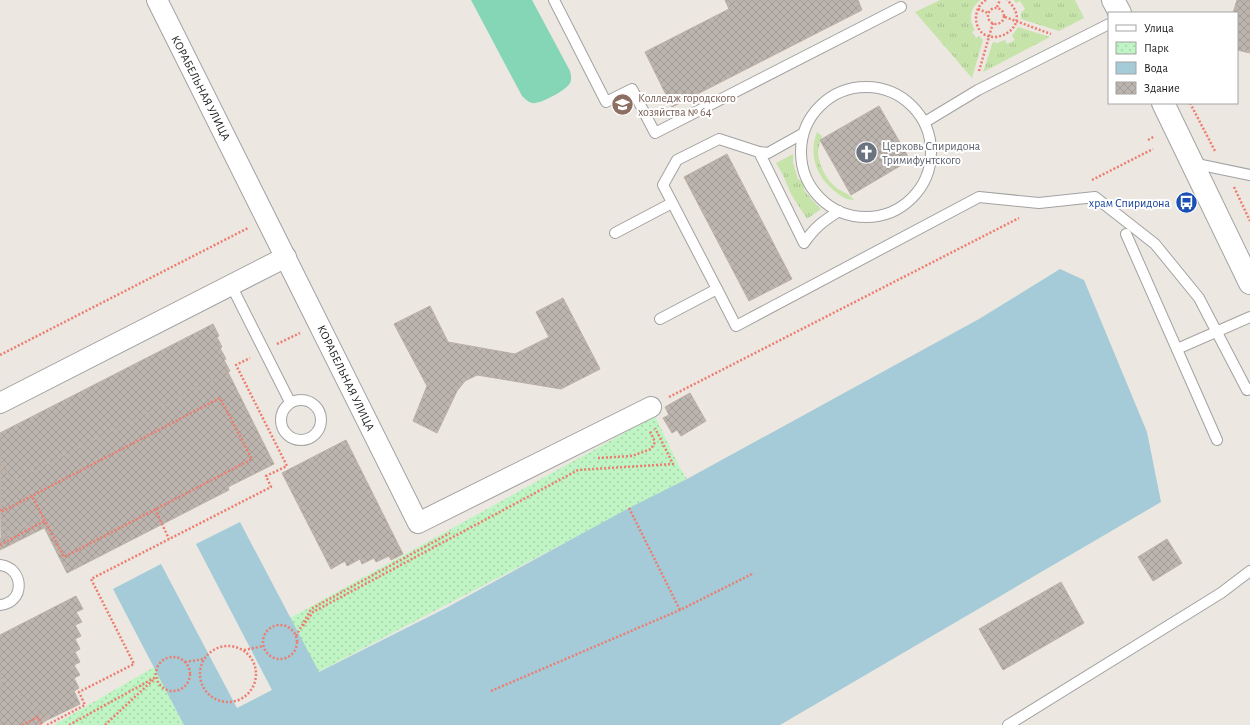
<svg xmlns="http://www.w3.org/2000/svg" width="1250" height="725" viewBox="0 0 1250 725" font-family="'Alegreya Sans',sans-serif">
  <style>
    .grass { fill: url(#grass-tufts) }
    .park { fill: url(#park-dots) }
    .pitch { fill: #84d6b6 }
    .water { fill: #a4cbd7 }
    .building { fill: url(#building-cross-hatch); stroke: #bcafa5 }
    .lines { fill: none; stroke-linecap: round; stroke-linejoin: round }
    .service-casing { stroke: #a2a2a2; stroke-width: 12 }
    .minor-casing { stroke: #a2a2a2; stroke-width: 22 }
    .tertiary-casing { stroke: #a2a2a2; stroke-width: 24 }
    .path { stroke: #ee7c6f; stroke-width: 2.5; stroke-dasharray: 2 2; stroke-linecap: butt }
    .service { stroke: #fff; stroke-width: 10 }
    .minor { stroke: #fff; stroke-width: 20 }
    .tertiary { stroke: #fff; stroke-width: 22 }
    .labels { text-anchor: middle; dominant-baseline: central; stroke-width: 4; stroke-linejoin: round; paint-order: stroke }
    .street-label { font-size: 12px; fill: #1b1b1b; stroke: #fff }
    .education-label { font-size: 12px; fill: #785e54; stroke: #fff; text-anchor: start }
    .worship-label { font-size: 12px; fill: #5b616d; stroke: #fff; text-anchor: start }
    .transit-label { font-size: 12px; fill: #164399; stroke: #fff; text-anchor: end }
  </style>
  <defs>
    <pattern id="grass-tufts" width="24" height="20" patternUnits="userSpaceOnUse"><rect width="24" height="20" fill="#c6e3aa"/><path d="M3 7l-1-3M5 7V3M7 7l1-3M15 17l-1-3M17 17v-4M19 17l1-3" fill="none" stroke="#aac292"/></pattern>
    <pattern id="park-dots" width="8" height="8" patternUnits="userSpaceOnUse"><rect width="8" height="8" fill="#c0f4c4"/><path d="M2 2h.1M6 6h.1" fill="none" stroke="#a4d1a8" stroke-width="1.8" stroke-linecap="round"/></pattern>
    <pattern id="building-cross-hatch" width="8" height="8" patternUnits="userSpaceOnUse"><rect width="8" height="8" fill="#bcb4ae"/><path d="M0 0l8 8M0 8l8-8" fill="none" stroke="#a19a95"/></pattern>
  </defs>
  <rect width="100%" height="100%" fill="#ece8e1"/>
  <!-- grass -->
  <g class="grass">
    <path d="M 940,0 L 980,0 C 970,9 968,18 975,30 L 972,32 L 976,38 L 979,36 L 983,40 L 972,78 L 915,12 Z"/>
    <polygon points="1014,0 1075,0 1084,18 1059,31 1021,19 1021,13 1025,9 1020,1 1016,3"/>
    <polygon points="1018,27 1050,37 983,72 993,42 997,43 1005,40 1007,44 1015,40 1012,36"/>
    <path d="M 817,132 L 822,136 C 820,142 818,148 818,154 C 820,168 827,181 838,189 C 843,192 850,194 854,200 C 847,200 842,197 837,193 C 817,178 808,156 817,132 Z"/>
    <polygon points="793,154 793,163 798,179 803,182 804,185 804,190 813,201 821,209 807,219 791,194 783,175 776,163"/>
  </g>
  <!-- park -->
  <g class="park">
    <polygon points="655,416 679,466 687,479 318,672 290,618"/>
    <polygon points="154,667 184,725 54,725"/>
  </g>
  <!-- pitch -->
  <path class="pitch" d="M 471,0 L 532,0 L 570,71 C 571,75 572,79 570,83 C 567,90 539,105 532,103 C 528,102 525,99 522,96 Z"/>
  <!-- water -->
  <polygon class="water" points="1060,269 1084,280 1147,432 1161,502 780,725 184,725 113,589 161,564 237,708 272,690 196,544 240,522 319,672 446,608 629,508 687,479 979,319"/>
  <!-- building -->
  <g class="building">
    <polygon points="725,0 858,0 862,10 672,107 645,52 729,9"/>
    <polygon points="1237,0 1250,0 1250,53 1237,50 1237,13 1233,13"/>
    <polygon points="879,106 910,160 851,195 820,140"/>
    <polygon points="727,154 792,279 749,301 684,177"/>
    <polygon points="563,298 600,369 561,389 477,375 465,381 457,391 437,433 413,421 427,386 394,324 430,306 448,342 515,354 549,337 536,312"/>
    <polygon points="213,324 219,336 217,337 222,347 220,348 226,359 224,360 230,371 12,482 7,471 5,472 0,462 0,433"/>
    <polygon points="228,372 274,464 228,487 229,490 67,573 40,519 1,539 0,462 5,472 7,471 12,482"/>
    <polygon points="690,393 706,421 681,436 677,430 672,433 663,418 669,415 665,407"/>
    <polygon points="346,440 403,554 391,560 389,556 376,562 374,558 362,564 360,559 347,566 345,561 331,569 282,473"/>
    <polygon points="40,519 44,528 0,550 0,538 1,539"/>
    <polygon points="1167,539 1182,563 1153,581 1138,557"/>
    <polygon points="1061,582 1084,623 1003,670 979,629"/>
    <polygon points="76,596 83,609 76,612 82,622 75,625 81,636 75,639 80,649 75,652 80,662 74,665 80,675 74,678 79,688 74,691 80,704 47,720 41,708 36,710 31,700 25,703 20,693 15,695 10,685 4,688 0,679 0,635"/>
    <polygon points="0,679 4,688 10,685 15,695 20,693 25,703 31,700 36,710 41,708 47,720 39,725 0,725"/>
  </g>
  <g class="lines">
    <defs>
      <g id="service">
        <polyline points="554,0 606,102 632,89 655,133 901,7"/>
        <circle cx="866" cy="152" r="65"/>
        <polyline points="925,122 978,90 1109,24"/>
        <polyline points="759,152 768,153 802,134"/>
        <polyline points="1192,163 1250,175"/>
        <polyline points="615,233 672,203"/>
        <polyline points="1126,234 1217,440"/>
        <polyline points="231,285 290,402"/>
        <polyline points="717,289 736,326 979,197 1039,203 1095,197 1155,244 1199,298 1247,390 1250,389"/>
        <path d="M 660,319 L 717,289 L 663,185 L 677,160 L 719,139 L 759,152 L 804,243 C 815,227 822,222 839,211"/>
        <polyline points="1177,349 1250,317"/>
        <circle cx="301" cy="420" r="20"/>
        <path d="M 0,565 C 25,568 25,603 0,605"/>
        <polyline points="1008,725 1221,593 1250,571"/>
      </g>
      <g id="minor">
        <polyline points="157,0 418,523 651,407"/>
        <polyline points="0,403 286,257"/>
      </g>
      <g id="tertiary">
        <polyline points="1113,0 1120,13"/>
        <polyline points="1163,103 1250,283"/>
      </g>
    </defs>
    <!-- service casing -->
    <use href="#service" class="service-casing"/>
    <!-- minor casing -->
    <use href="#minor" class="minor-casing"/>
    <!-- tertiary casing -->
    <use href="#tertiary" class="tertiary-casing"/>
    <!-- path -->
    <g class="path">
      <path d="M 986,0 C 979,4 976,11 976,19 C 979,56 1040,29 1007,0"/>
      <polyline points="997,7 1000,0"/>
      <circle cx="996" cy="16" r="8"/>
      <polyline points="978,9 988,13"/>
      <polyline points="1005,17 1051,34"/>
      <polyline points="979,71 993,23"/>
      <polyline points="1190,103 1215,151"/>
      <polyline points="1148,140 1155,136"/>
      <polyline points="1092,180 1153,149"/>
      <polyline points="1234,187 1250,221"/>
      <polyline points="277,344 300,333"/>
      <polyline points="0,355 248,228"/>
      <polyline points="669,397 1019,218"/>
      <polyline points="598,458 632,456 651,449 655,442 650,431"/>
      <polyline points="629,508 680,610"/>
      <polyline points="0,509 1,512 220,398 252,459 64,557 32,496"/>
      <polyline points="155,509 169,539"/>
      <polyline points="0,545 45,521"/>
      <circle cx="280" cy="642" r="17"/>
      <polyline points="303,626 313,612 578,470 673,464 655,428"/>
      <polyline points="296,636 311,609 450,533"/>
      <circle cx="228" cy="674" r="28"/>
      <polyline points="244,650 264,646"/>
      <circle cx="173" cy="674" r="17"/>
      <polyline points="185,662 204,659"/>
      <polyline points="491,691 680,610 754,573"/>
      <polyline points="22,725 38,717 42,725"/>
      <polyline points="47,725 85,705 79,692 134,664 91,579 271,487 266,476 287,466 236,365 250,358"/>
      <polyline points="69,725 156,677"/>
      <polyline points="105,725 153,680"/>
    </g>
    <!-- service -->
    <use href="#service" class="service"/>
    <!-- minor -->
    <use href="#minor" class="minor"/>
    <!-- tertiary -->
    <use href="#tertiary" class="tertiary"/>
  </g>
  <!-- icons -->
  <defs>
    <symbol id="university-disc" viewBox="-11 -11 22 22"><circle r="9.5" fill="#8d6e63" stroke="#fff"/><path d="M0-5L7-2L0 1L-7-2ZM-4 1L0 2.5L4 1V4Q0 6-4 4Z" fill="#fff"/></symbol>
    <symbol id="church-disc" viewBox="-11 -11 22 22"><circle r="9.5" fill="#6b7280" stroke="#fff"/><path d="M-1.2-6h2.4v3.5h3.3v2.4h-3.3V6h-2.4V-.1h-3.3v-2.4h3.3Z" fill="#fff"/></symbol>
    <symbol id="bus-disc" viewBox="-11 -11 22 22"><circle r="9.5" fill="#1a4fb4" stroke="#fff"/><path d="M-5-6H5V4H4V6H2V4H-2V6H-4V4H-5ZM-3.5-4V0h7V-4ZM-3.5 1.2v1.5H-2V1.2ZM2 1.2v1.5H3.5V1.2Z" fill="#fff"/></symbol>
  </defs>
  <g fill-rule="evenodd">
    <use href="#university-disc" x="610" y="92" width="25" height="25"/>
    <use href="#church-disc" x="854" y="140" width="25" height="25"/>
    <use href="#bus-disc" x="1174" y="190" width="25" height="25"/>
  </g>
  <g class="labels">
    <!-- street labels -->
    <g class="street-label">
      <text transform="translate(201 88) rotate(63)">КОРАБЕЛЬНАЯ УЛИЦА</text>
      <text transform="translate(346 378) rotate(64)">КОРАБЕЛЬНАЯ УЛИЦА</text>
    </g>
    <!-- education labels -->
    <g class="education-label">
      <text x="638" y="98">Колледж городского<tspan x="638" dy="14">хозяйства № 64</tspan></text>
    </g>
    <!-- worship labels -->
    <g class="worship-label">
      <text x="882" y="146">Церковь Спиридона<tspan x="882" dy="14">Тримифунтского</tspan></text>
    </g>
    <!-- transit labels -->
    <g class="transit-label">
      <text x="1170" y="203">храм Спиридона</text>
    </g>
  </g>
  <!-- legend -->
  <rect x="1108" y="12" width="130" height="92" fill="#ffffff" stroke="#a4a4a4"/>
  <rect x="1116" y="25" width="20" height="6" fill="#ffffff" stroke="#a4a4a4"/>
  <text x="1144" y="32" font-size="12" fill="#1b1b1b">Улица</text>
  <rect x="1116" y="42" width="20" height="12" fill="url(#park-dots)" stroke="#a4a4a4"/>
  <text x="1144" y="52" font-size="12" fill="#1b1b1b">Парк</text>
  <rect x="1116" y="62" width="20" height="12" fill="#a4cbd7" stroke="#a4a4a4"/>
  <text x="1144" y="72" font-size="12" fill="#1b1b1b">Вода</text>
  <rect x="1116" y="82" width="20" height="12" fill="url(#building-cross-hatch)" stroke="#a4a4a4"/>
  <text x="1144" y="92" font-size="12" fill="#1b1b1b">Здание</text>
</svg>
